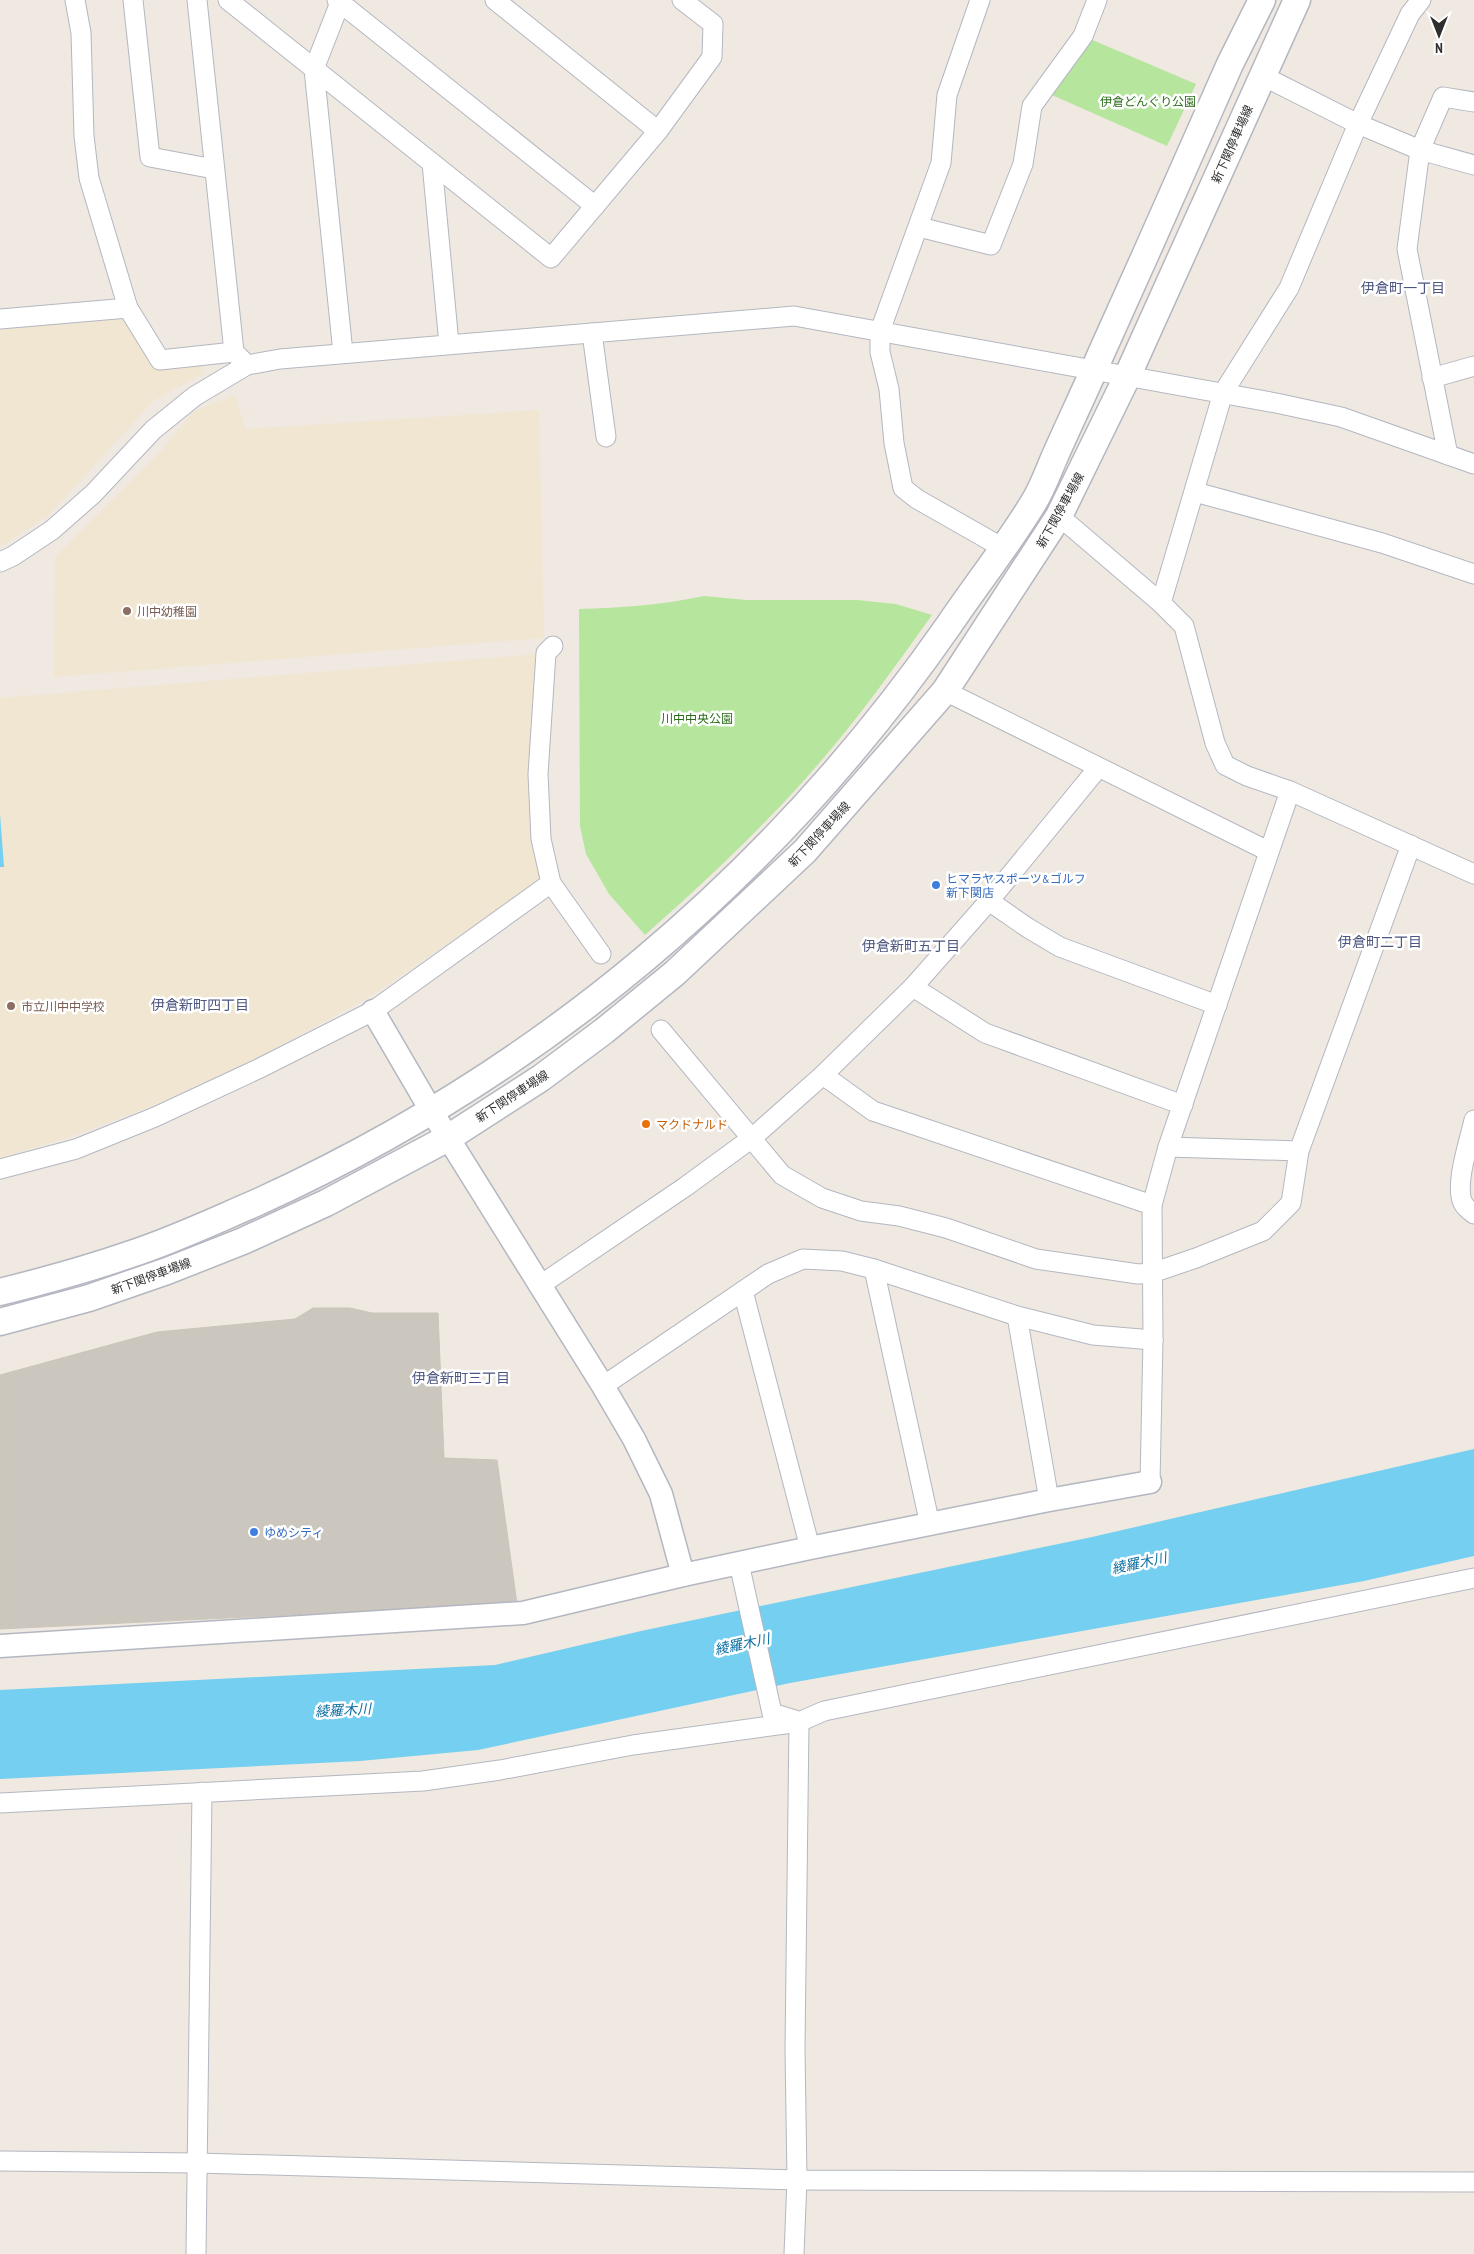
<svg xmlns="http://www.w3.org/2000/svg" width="1474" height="2254" viewBox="0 0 1474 2254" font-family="'PT Sans Narrow','Noto Sans JP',sans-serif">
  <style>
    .education { fill: #f0e6d1 }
    .green { fill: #b6e59e }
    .water { fill: #75cff0 }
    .building { fill: #cbc7bf; stroke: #cbc5ba }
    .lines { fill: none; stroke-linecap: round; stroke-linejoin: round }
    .minor-casing { stroke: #b4b7c1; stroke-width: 21 }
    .tertiary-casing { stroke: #b4b7c1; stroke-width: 25 }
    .secondary-casing { stroke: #b4b7c1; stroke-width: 29 }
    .minor { stroke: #fff; stroke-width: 19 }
    .tertiary { stroke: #fff; stroke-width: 22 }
    .secondary { stroke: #fff; stroke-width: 26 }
    .education-dot { fill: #8d6e63; stroke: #fff; stroke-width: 2 }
    .shop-dot { fill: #3f7fe0; stroke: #fff; stroke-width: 2 }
    .food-dot { fill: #e8710a; stroke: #fff; stroke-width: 2 }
    .labels { text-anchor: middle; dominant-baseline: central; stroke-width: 5; stroke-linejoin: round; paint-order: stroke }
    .park-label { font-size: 12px; fill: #2c6e1b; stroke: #fff }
    .street-label { font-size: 12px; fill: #2e2e2e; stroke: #fff }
    .education-label { font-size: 12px; fill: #785e54; stroke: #fff; text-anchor: start }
    .shop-label { font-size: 12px; fill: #366cbe; stroke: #fff; text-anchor: start }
    .food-label { font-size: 12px; fill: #c56008; stroke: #fff; text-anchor: start }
    .neighbourhood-label { font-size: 14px; fill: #4d5680; stroke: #fff }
    .water-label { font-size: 14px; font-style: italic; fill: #0d6fa3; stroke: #fff }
  </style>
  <rect width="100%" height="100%" fill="#efe9e1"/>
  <!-- education -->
  <g class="education">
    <polygon points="122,315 153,366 202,363 204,373 153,401 49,515 0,547 0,328"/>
    <polygon points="234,395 246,429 539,410 544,638 54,677 55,557 163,449 192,412"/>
    <polygon points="537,654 542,879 369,997 258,1058 149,1107 70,1137 0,1158 0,698"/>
  </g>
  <!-- green -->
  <g class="green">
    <polygon points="1083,36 1196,84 1167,146 1043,91"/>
    <path d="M 704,596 L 746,600 L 857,600 L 896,604 L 932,615 C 896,665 861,715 821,761 C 768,823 706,881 645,935 L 609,894 L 586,854 L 580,826 L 579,609 C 621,608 662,605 704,596 Z"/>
  </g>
  <!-- water -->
  <g class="water">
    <polygon points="0,814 4,867 0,867"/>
    <polygon points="1474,1449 1474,1556 1364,1581 790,1683 478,1750 360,1761 0,1779 0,1690 495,1665 641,1631 1092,1537"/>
  </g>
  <!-- building -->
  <polygon class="building" points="313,1308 350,1308 372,1313 438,1313 444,1458 497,1460 517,1604 0,1629 0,1375 157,1332 295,1319"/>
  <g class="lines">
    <defs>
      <g id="minor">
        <polyline points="75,0 81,33 84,136 89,178 128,308 160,360 234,352 247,365"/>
        <polyline points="133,0 150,157 214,169"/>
        <polyline points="197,0 234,352"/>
        <polyline points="228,0 551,258 658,131 712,57 713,24 682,0"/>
        <polyline points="337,0 595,206"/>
        <polyline points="341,0 314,69 343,353"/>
        <polyline points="495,0 658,131"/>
        <polyline points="980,0 947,95 941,163 880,331 880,352 889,389 894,443 903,488 917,499 1003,548"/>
        <polyline points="1263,76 1358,124 1420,150 1474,165"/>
        <polyline points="432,163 449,344"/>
        <polyline points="919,227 991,245 1023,164 1032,106 1083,36 1097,0"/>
        <polyline points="0,319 128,308"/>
        <polyline points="592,333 606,437"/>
        <polyline points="1432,378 1474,366"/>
        <polyline points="1448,455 1407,249 1420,150 1443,97 1474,102"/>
        <polyline points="1195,492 1382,543 1474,574"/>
        <polyline points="1059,516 1161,603 1184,626 1215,743 1225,765 1247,776 1290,791 1474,874"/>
        <polyline points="0,562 13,556 52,530 93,494 153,430 195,396 247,365 280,359 794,316 1276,403 1341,417 1474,464"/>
        <polyline points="1161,603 1223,393 1289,288 1358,124 1410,14 1421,0"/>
        <polyline points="553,646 546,653 538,774 541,839 551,883 601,954"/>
        <polyline points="945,691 1268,851"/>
        <polyline points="989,901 1028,928 1060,947 1217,1005"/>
        <polyline points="913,987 985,1033 1183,1105"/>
        <polyline points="661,1030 782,1175 822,1198 861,1211 899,1216 946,1228 1036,1259 1138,1274 1152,1273 1196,1258 1263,1231 1291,1203 1299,1151 1411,845"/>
        <polyline points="823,1075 873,1111 1152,1205"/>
        <path d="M 1474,1120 C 1470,1139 1454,1185 1463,1203 C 1465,1207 1470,1211 1474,1214"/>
        <polyline points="1168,1147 1299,1151"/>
        <polyline points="0,1169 76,1149 155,1117 258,1069 373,1011 551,883"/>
        <polyline points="874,1269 930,1525"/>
        <polyline points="539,1286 685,1187 752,1138 823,1075 913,987 989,901 1098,768"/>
        <polyline points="743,1291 810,1548"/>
        <polyline points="1017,1316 1049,1500"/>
        <polyline points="603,1386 768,1274 803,1259 842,1261 874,1269 1017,1316 1093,1335 1153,1340"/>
        <polyline points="1150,1482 1153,1340 1152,1205 1168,1147 1290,791"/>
        <polyline points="739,1563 772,1713 795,1720"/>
        <polyline points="0,1803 423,1781 500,1770 633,1745 799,1722 824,1711 1474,1578"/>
        <polyline points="0,2161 198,2163 797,2180 1474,2182"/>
        <polyline points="196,2254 202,1792"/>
        <polyline points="794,2254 797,2180 795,2049 799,1722"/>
      </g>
      <g id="tertiary">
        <polyline points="373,1011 432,1112 603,1386 634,1439 661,1494 683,1575"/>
        <polyline points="0,1646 523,1613 683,1575 810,1548 1049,1500 1150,1482"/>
      </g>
      <g id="secondary">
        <path d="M 0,1292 C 44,1281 88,1269 131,1254 C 174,1240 216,1220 258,1202 C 539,1074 773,878 949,625 C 976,585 1007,546 1032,505 C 1042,490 1048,472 1055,456 C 1070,422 1086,389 1100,356 C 1144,259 1187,161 1230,64 L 1262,0"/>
        <polyline points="0,1322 89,1298 167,1271 243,1241 326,1203 448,1138 541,1078 604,1031 675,973 805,851 945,691 1059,516 1127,377 1297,0"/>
      </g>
    </defs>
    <!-- minor casing -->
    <use href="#minor" class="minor-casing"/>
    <!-- tertiary casing -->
    <use href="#tertiary" class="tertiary-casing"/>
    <!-- secondary casing -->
    <use href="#secondary" class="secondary-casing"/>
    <!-- minor -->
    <use href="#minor" class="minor"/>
    <!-- tertiary -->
    <use href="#tertiary" class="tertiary"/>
    <!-- secondary -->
    <use href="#secondary" class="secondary"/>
  </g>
  <!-- markers -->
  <g class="education-dot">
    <circle cx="127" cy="611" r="5"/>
    <circle cx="11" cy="1006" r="5"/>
  </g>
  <g class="shop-dot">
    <circle cx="936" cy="885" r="5"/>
    <circle cx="254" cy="1532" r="5"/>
  </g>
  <circle class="food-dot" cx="646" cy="1124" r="5"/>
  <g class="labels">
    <!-- park labels -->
    <g class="park-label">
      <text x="1148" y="101">伊倉どんぐり公園</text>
      <text x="697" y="718">川中中央公園</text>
    </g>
    <!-- street labels -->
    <g class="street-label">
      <text transform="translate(1232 144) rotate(-66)">新下関停車場線</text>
      <text transform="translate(1060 510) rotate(-61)">新下関停車場線</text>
      <text transform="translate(819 834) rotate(-47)">新下関停車場線</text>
      <text transform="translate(512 1096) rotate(-33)">新下関停車場線</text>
      <text transform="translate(151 1276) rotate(-20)">新下関停車場線</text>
    </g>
    <!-- education labels -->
    <g class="education-label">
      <text x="137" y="611">川中幼稚園</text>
      <text x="21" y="1006">市立川中中学校</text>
    </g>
    <!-- shop labels -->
    <g class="shop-label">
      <text x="946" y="878">ヒマラヤスポーツ&amp;ゴルフ<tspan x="946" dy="14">新下関店</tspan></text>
      <text x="264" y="1532">ゆめシティ</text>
    </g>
    <!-- food labels -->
    <g class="food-label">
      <text x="656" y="1124">マクドナルド</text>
    </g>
    <!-- neighbourhood labels -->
    <g class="neighbourhood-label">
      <text x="1403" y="288">伊倉町一丁目</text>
      <text x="1380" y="942">伊倉町二丁目</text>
      <text x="911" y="946">伊倉新町五丁目</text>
      <text x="200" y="1005">伊倉新町四丁目</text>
      <text x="461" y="1378">伊倉新町三丁目</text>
    </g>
    <!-- water labels -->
    <g class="water-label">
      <text transform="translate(1139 1563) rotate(-12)">綾羅木川</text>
      <text transform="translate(742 1644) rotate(-12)">綾羅木川</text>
      <text transform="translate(343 1710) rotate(-3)">綾羅木川</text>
    </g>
  </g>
  <!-- north arrow -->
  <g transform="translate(1439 35) rotate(180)" stroke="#ffffff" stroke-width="4" paint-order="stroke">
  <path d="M0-4L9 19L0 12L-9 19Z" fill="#2e2e2e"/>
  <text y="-8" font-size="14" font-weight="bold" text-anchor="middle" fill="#2e2e2e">N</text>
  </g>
</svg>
